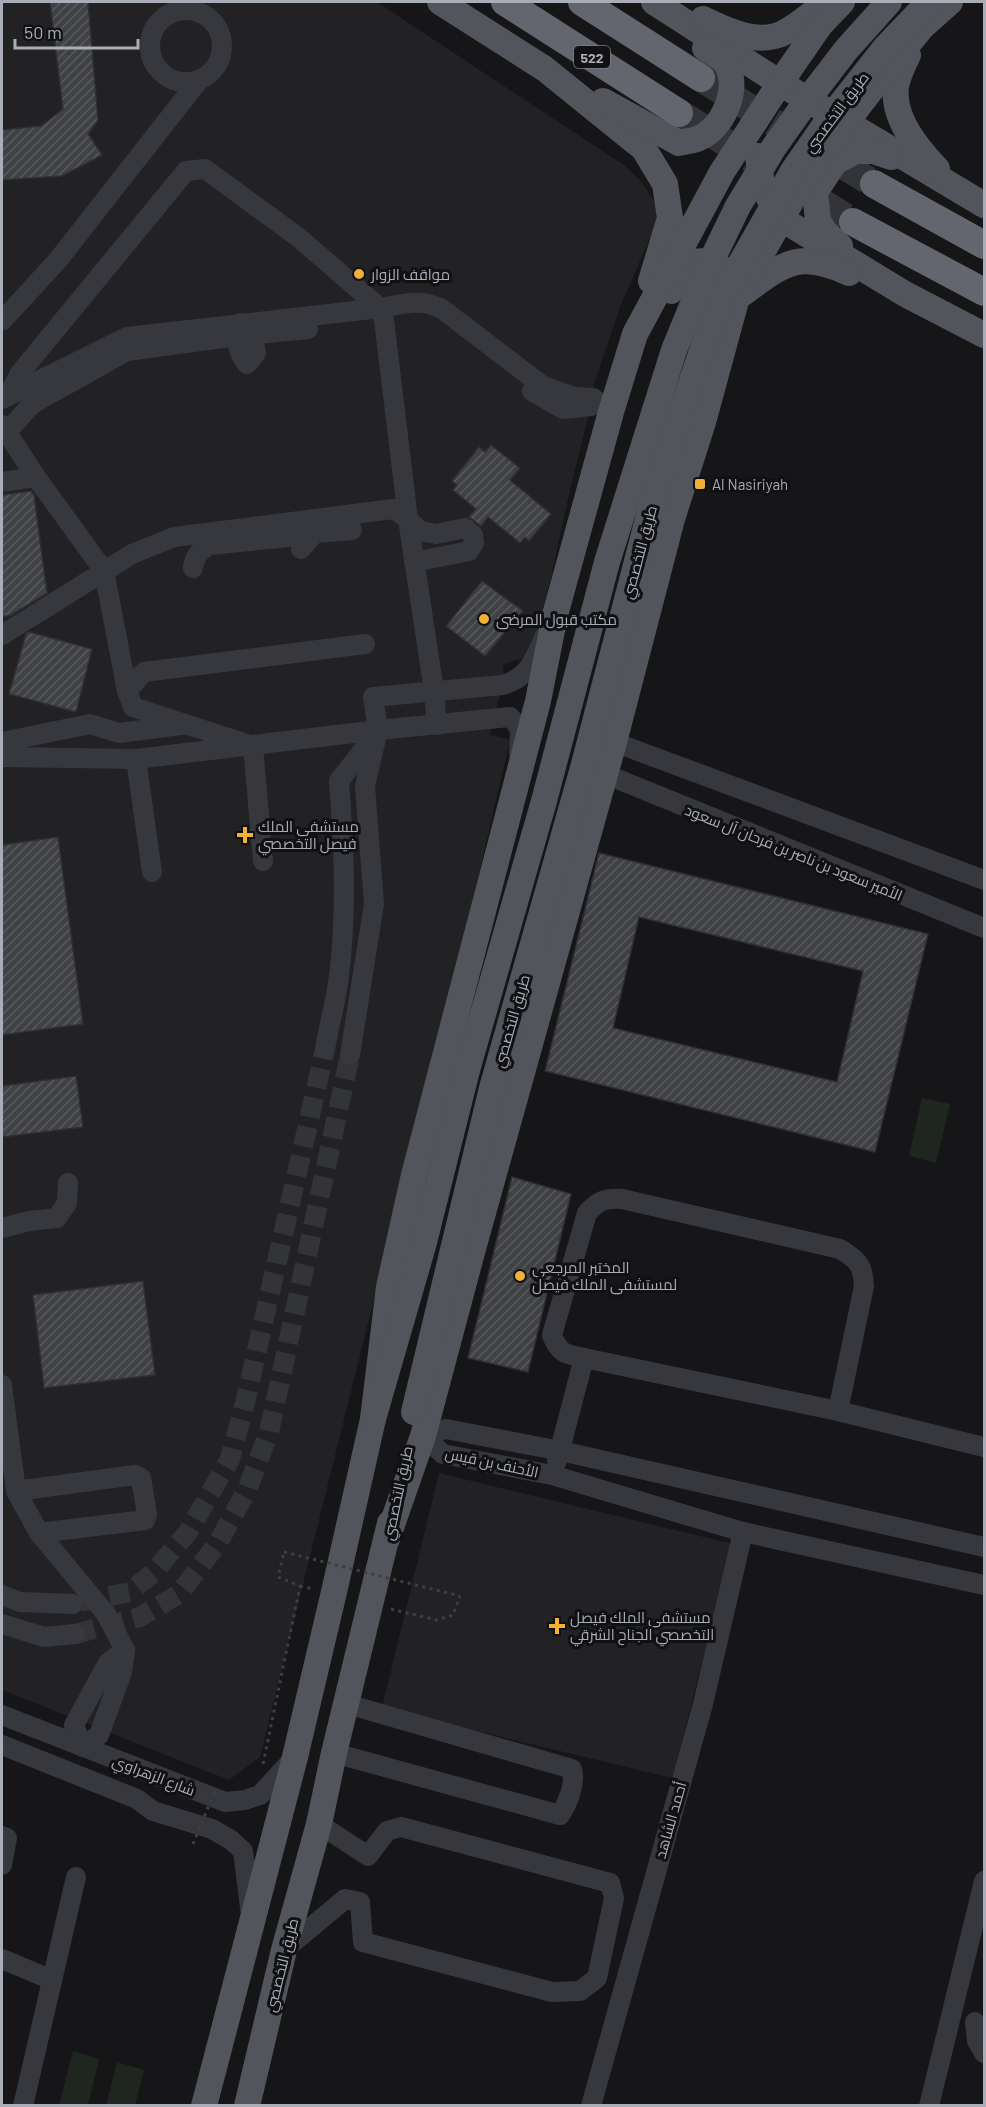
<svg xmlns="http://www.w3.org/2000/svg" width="986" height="2107" viewBox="0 0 986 2107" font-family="Barlow,Cairo,sans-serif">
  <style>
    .built { fill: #222225 }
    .green { fill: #1e261f }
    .building { fill: url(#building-hatch); stroke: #303034; stroke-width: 1.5; fill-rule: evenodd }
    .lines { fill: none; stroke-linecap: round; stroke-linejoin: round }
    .minor-tunnel { stroke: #333438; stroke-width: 20; stroke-dasharray: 20 10; stroke-linecap: butt }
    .highway-tunnel { stroke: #333438; stroke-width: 28; stroke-dasharray: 28 14; stroke-linecap: butt }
    .path { stroke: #3d3f44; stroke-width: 3; stroke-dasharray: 3 4.5; stroke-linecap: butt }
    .minor { stroke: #37383d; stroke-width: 20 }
    .major { stroke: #53555c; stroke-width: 26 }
    .highway { stroke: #63666e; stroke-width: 28 }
    .path-bridge { stroke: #3d3f44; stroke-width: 3; stroke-dasharray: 3 4.5; stroke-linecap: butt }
    .major-bridge { stroke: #53555c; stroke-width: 26 }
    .poi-dot { fill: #f2b134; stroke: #111113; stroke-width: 2 }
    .labels { text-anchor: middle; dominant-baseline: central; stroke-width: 6; stroke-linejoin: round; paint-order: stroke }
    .shield { fill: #111113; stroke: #7b7e86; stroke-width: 1.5 }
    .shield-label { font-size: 14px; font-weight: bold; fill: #a8adb8 }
    .street-label { font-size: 15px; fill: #a8adb8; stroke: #111113 }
    .poi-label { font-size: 15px; fill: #a8adb8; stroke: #111113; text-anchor: start }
  </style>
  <defs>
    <pattern id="building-hatch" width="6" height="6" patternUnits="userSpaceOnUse" patternTransform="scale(1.5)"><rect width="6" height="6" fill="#404145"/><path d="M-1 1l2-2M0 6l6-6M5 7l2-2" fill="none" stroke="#595a5e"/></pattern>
  </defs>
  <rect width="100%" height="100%" fill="#161618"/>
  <!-- built -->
  <g class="built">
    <polygon points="2,2 377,2 625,166 640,180 655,202 657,222 620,307 594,384 593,398 571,485 551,578 536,635 531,649 523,658 503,664 504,678 490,735 510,740 466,930 260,1757 229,1780 2,1690"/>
    <polygon points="439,1473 733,1544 672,1778 382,1708"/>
  </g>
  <!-- green -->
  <g class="green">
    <polygon points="922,1098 950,1104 936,1163 909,1156"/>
    <polygon points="73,2051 99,2059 88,2105 59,2105"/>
    <polygon points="117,2062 144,2070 135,2105 106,2105"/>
  </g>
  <!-- building -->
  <g class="building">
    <polygon points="50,2 88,2 98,120 88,134 102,155 62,176 2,180 2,130 41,126 63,109"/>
    <polygon points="491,445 520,468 510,480 551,514 529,541 525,537 520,543 488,517 481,526 469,517 476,509 453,490 457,485 452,481 479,447 485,452"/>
    <polygon points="31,491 34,495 47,593 11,615 2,617 2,495"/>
    <polygon points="482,581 523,611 485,656 446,626"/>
    <polygon points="29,632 92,649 76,712 9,694 26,634"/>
    <polygon points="58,837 83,1024 2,1035 2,845"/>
    <path d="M 599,853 L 928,934 L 875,1152 L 545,1071 ZM 639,917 L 863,971 L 837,1082 L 613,1028 Z"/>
    <polygon points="76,1076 83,1127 2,1137 2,1086"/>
    <polygon points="512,1177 571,1194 528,1372 468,1358"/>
    <polygon points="143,1281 155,1375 44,1388 33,1295"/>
  </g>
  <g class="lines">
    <!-- minor-tunnel -->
    <g class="minor-tunnel">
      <polyline points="80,1602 130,1592 154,1572 188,1532 230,1459 245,1403 325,1049"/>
      <polyline points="75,1634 140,1617 179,1594 218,1543 247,1490 269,1432 350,1055"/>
    </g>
    <!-- highway-tunnel -->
    <g class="highway-tunnel">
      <polyline points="701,78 874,184"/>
      <polyline points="679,113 853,222"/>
    </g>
    <!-- path -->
    <g class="path">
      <polyline points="300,1586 313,1589"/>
      <polyline points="391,1609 437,1620 453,1615 460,1596"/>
      <polyline points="263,1764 300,1586 278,1577 284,1552"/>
    </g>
    <!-- minor -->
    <g class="minor">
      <circle cx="186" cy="46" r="36"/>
      <polyline points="2,321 58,260 199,80"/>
      <path d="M 241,323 L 253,336 L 256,353 L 247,364 C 236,351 236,339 241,323 Z"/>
      <polyline points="532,391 563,409 591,406"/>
      <path d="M 9,394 L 20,373 L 186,171 L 205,169 L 298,237 L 380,308 C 404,304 420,298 442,309 L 543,386 L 574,397 L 593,398 L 611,412"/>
      <polyline points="2,399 127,337 380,308 384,320 408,519 434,691 437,725"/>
      <polyline points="2,425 36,477 104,571 127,691 133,707 253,746 263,861"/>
      <polyline points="6,433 32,404 127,351 237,336 308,329"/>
      <polyline points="2,482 36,477"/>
      <polyline points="301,549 315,533 352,530"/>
      <path d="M 193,568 C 194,556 200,551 209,545 L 290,537 L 301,532 L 316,520"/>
      <polyline points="2,635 132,554 174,537 393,509 408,519 420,531 436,534 465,528 473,535 474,543 469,551 414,562"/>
      <polyline points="127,691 144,672 365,644"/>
      <polyline points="2,742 90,724 119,733 181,725"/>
      <polyline points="614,742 984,880"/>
      <polyline points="2,757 136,759 378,730 510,717 520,728 519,753"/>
      <polyline points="136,759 152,872"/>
      <polyline points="605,774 984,928"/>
      <path d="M 325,1049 C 329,1025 336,1001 339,976 C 347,911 344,846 339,781 L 375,735"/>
      <path d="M 350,1055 L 374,904 L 365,786 L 378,730 L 373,697 L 502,685 C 529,678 534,659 545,636"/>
      <polyline points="2,1228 29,1221 57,1218 67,1203 68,1183"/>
      <path d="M 584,1358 C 566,1354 559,1354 552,1335 L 587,1213 C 598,1201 605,1198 622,1199 L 840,1249 C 858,1260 863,1265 864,1286 L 838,1411"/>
      <polyline points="2,1385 16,1491 39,1533 106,1614 125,1650"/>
      <polyline points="557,1461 584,1358 838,1411 984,1447"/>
      <polyline points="16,1491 135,1475 141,1478 147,1514 145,1520 39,1533"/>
      <polyline points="984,1547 561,1451 446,1429 423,1436 443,1454 552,1475 743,1532 984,1585"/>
      <polyline points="2,1595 20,1602 73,1604"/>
      <polyline points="2,1624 44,1637 75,1634"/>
      <polygon points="125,1650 122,1672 99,1735 82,1747 74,1725 108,1663"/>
      <polyline points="2,1715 225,1802 245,1800 260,1795 293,1759"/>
      <polyline points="2,1745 137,1799 153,1811 212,1829 231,1840 243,1851 251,1915"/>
      <path d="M 334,1753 L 560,1815 C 568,1803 576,1783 572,1769 L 347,1704"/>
      <polyline points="2,1836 7,1838 2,1865"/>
      <polyline points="284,1950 345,1899 360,1902 363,1942 552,1992 580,1991 597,1978 614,1898 610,1883 401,1827 387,1831 368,1856 319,1824"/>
      <polyline points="2,1959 52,1980"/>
      <polyline points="975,2022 977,2041 984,2053"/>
      <polyline points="23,2106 76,1877"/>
      <polyline points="591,2106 703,1704 743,1532"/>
      <polyline points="929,2106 984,1881"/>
    </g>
    <!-- major -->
    <g class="major">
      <polyline points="440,2 545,69 644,149 665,184 670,218 651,281"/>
      <polyline points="654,2 780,83 984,205"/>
      <path d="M 703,19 C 728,31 761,47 787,31 C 802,23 814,10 829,2"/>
      <path d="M 908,55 C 903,65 898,76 896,86 C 892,118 917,148 937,169"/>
      <path d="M 603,101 L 679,143 C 685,141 692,141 697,139 C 723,129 740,90 727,65 C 723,58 711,53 705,48"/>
      <polyline points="758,156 762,185 780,218 905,294 984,335"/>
      <polyline points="840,246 825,232 818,221 815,192 835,162 855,151 873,151 891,157"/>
      <path d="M 671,291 L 695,262 C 716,258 736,275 737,297"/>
      <path d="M 742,294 C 783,264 798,249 849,273"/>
      <polyline points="387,1539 423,1436 471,1256 614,742 672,519 703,422 737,297 807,173 878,81 922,27 950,2"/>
      <polyline points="204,2106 295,1757 334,1592 373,1419 389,1287 414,1175 538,701 555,615 611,412 635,334 722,172 780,83 820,25 842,2"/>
      <polyline points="247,2106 284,1950 319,1824 334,1753 390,1523"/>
    </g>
    <!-- highway -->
    <g class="highway">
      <polyline points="505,2 679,113"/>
      <polyline points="582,2 701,78"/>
      <polyline points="874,184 984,245"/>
      <polyline points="853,222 984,292"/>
    </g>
    <!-- path-bridge -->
    <g class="path-bridge">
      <polyline points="284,1552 460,1596"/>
      <polyline points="193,1844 216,1788"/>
    </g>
    <!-- major-bridge -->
    <g class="major-bridge">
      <polyline points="414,1412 492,1088 583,768 659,477 704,345 725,291 793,171 829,119 885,48 929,2"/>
      <polyline points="373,1419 423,1246 467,1070 544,801 607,562 674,350 706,272 738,206 774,147 806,102 846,50 889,2"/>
    </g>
  </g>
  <!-- markers -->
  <g class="poi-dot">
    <circle cx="359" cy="274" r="6"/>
    <rect x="694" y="478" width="12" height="12" rx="3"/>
    <circle cx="484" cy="619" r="6"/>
    <path d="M242 826h6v6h6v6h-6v6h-6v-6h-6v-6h6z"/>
    <circle cx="520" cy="1276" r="6"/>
    <path d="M554 1617h6v6h6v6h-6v6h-6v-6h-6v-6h6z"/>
  </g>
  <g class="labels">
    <!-- shield labels -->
    <rect class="shield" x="574" y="46" width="36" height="22" rx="4.5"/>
    <g class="shield-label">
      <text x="592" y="57">522</text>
    </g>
    <!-- street labels -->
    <g class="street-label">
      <text transform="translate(836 112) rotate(-53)">طريق التخصصي</text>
      <text transform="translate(639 552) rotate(-75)">طريق التخصصي</text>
      <text transform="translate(794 852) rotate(22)">الأمير سعود بن ناصر بن فرحان آل سعود</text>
      <text transform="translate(511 1021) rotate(-74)">طريق التخصصي</text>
      <text transform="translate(492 1462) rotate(12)">الأحنف بن قيس</text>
      <text transform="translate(397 1493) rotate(-78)">طريق التخصصي</text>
      <text transform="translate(154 1775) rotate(21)">شارع الزهراوي</text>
      <text transform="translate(670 1820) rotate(-74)">أحمد الشاهد</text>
      <text transform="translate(281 1965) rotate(-76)">طريق التخصصي</text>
    </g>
    <!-- poi labels -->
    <g class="poi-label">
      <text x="371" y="274">مواقف الزوار</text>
      <text x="712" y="484">Al Nasiriyah</text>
      <text x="496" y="619">مكتب قبول المرضى</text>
      <text x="258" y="826">مستشفى الملك<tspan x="258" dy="17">فيصل التخصصي</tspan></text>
      <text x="532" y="1267">المختبر المرجعي<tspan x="532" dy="17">لمستشفى الملك فيصل</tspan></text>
      <text x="570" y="1617">مستشفى الملك فيصل<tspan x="570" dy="17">التخصصي الجناح الشرقي</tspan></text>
    </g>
  </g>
  <!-- border -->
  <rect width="986" height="2107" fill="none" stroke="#a8adb8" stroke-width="6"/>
  <!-- scale -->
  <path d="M15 39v9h123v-9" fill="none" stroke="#a8adb8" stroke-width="3"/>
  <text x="24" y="39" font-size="18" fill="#a8adb8" stroke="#111113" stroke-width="4.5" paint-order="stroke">50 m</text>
</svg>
